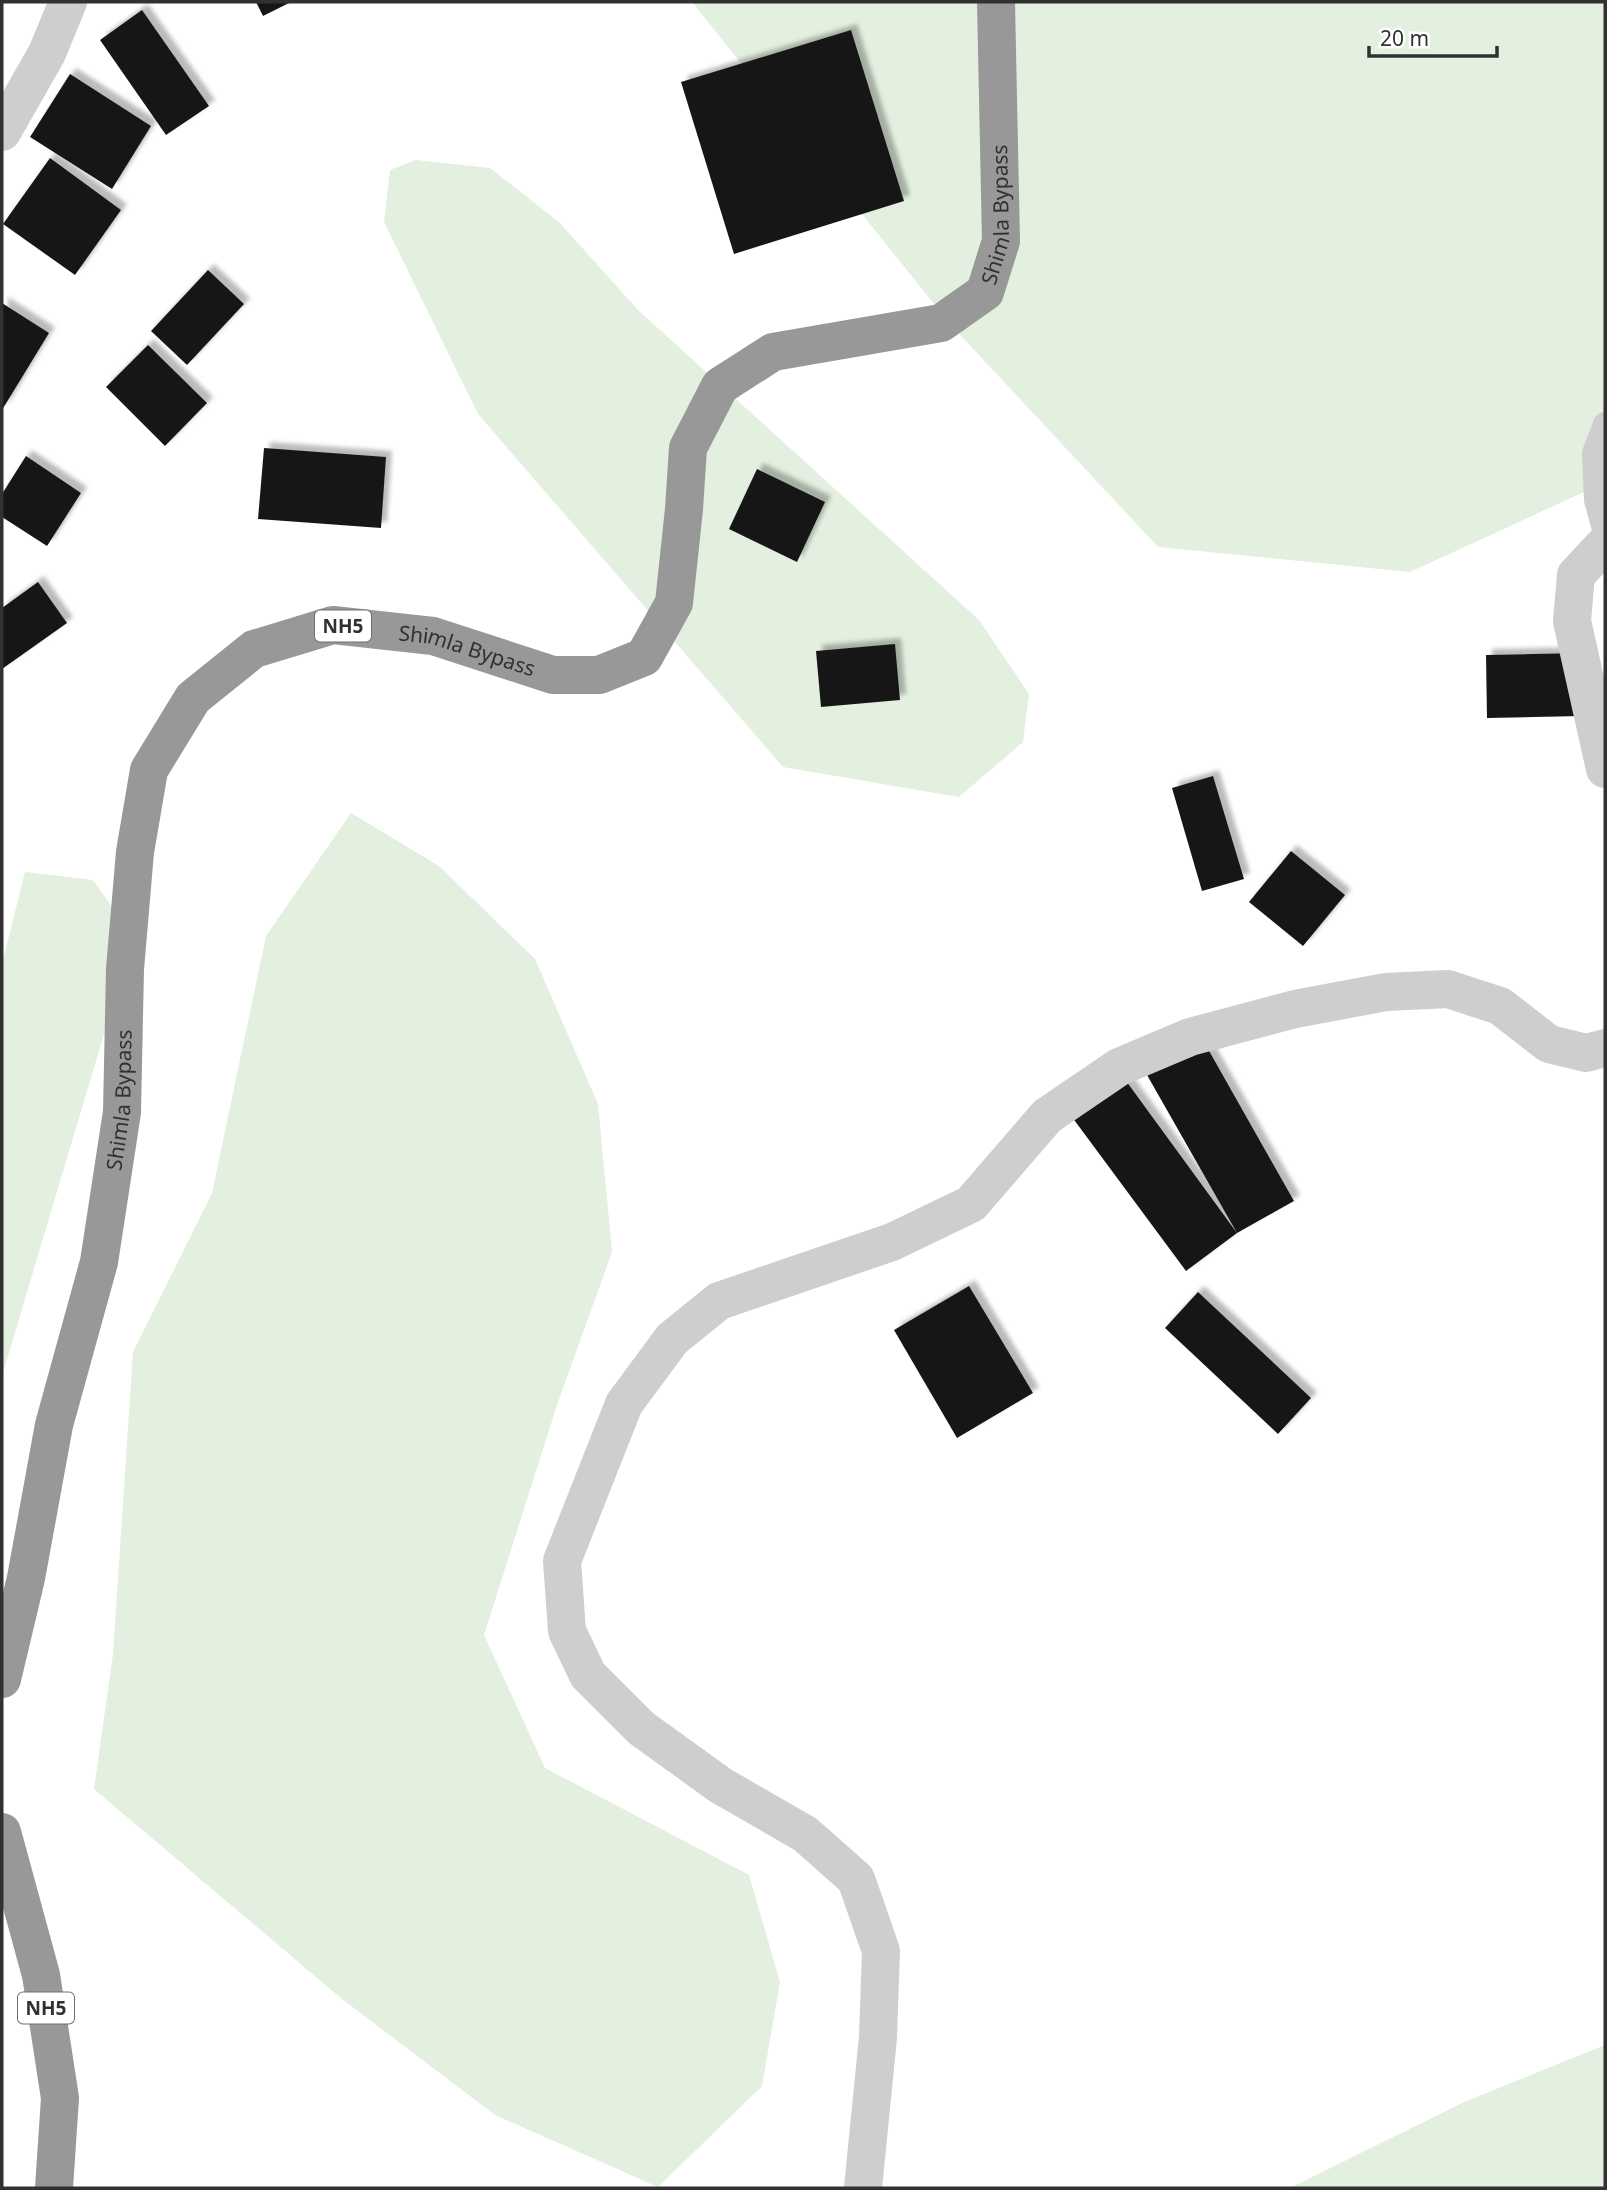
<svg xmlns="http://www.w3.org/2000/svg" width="1607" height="2190" viewBox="0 0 1607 2190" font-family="'Noto Sans',sans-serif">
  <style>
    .green { fill: #e3efdf }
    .building { fill: #181818; filter: url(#shadow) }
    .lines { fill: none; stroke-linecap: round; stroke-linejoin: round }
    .lane { stroke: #cecece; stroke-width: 24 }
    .street { stroke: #cecece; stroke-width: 38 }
    .highway { stroke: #989898; stroke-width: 38 }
    .labels { text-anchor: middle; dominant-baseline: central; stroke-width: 7; stroke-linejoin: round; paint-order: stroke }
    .shield { fill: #fff; stroke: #6f6f6f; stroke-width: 2 }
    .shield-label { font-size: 19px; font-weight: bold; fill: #313131 }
    .street-label { font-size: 21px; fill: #313131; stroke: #fff }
  </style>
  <defs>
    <filter id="shadow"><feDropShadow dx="6" dy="-6" stdDeviation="2" flood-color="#0004"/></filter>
  </defs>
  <rect width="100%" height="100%" fill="#fff"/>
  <!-- green -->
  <g class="green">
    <polygon points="692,2 1605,2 1605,454 1584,492 1410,572 1158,547 950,324"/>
    <polygon points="416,160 490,168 559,222 638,310 979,620 1029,694 1023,742 959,797 783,767 478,414 384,222 390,170"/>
    <polygon points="351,813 439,866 535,959 598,1104 612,1252 557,1405 484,1635 545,1768 749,1875 780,1982 762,2086 658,2187 495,2115 342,1999 94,1789 113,1654 133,1352 212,1193 266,936"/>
    <polygon points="25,872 93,880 133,937 2,1376 2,964"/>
    <polygon points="1605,2045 1605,2188 1290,2188 1464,2102"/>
  </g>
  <!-- building -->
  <g class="building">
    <polygon points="256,2 291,2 263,16"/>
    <polygon points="142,10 209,106 166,135 100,40"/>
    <polygon points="851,30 904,201 734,254 681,82"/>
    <polygon points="70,74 151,126 112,189 30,137"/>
    <polygon points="50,158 121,210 75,275 3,224"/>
    <polygon points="208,270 244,304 187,365 151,331"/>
    <polygon points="2,303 49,333 2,410"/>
    <polygon points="148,345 207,403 165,446 106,387"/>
    <polygon points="264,448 386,457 381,528 258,519"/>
    <polygon points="26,456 81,493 47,546 2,517 2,494"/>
    <polygon points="757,469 825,502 797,562 729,529"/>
    <polygon points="38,582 67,623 2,669 2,608"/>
    <polygon points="895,644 900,700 821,707 816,651"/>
    <polygon points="1580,653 1581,716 1487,718 1486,655"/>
    <polygon points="1213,776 1244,879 1202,891 1172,788"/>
    <polygon points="1291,851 1345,895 1303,946 1249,902"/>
    <polygon points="1204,1042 1294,1201 1237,1233 1186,1271 1069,1113 1121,1074 1237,1233 1147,1075"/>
    <polygon points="969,1286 1033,1393 957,1438 894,1330"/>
    <polygon points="1198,1292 1311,1398 1278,1434 1165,1328"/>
  </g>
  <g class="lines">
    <!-- lane -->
    <polyline class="lane" points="1605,424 1594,453 1596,500 1605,533"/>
    <!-- street -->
    <g class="street">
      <polyline points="2,132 47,53 68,2"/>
      <polyline points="1605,544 1576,575 1572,621 1605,769"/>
      <polyline points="863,2188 878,2037 881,1951 856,1879 805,1834 720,1785 641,1728 588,1675 567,1631 562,1561 624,1404 672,1339 719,1301 892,1242 971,1204 1047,1116 1119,1067 1190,1037 1295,1009 1386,992 1448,989 1500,1006 1549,1044 1586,1053 1605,1048"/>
    </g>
    <!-- highway -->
    <g class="highway">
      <path id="s1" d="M 2,1679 L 26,1578 L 54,1425 L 99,1262 L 122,1112 L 125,969 L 135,852 L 149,770 L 193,698 L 254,649 L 333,625 L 433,636 L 553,675 L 599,675 L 644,657 L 674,603 L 684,509 L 688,448 L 720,386 L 773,352 L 941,323 L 985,292 L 1001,241 L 996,2"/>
      <polyline points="2,1832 41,1975 60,2098 54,2188"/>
    </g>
  </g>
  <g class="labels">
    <!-- shield labels -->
    <g class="shield">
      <rect x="315" y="610.5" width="56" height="31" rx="5"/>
      <rect x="18" y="1992.5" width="56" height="31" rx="5"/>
    </g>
    <g class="shield-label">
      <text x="343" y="626">NH5</text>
      <text x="46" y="2008">NH5</text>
    </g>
    <!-- street labels -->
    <g class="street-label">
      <text stroke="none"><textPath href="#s1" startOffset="2144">Shimla Bypass</textPath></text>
      <text stroke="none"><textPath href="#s1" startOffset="1306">Shimla Bypass</textPath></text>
      <text stroke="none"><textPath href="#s1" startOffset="592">Shimla Bypass</textPath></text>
    </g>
  </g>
  <!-- border -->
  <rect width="1607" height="2190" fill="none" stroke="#313131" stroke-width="7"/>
  <!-- scale -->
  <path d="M1369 46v10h128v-10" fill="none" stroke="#313131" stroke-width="3.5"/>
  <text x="1380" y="46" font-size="21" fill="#313131" stroke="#ffffff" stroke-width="5" paint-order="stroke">20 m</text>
</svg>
